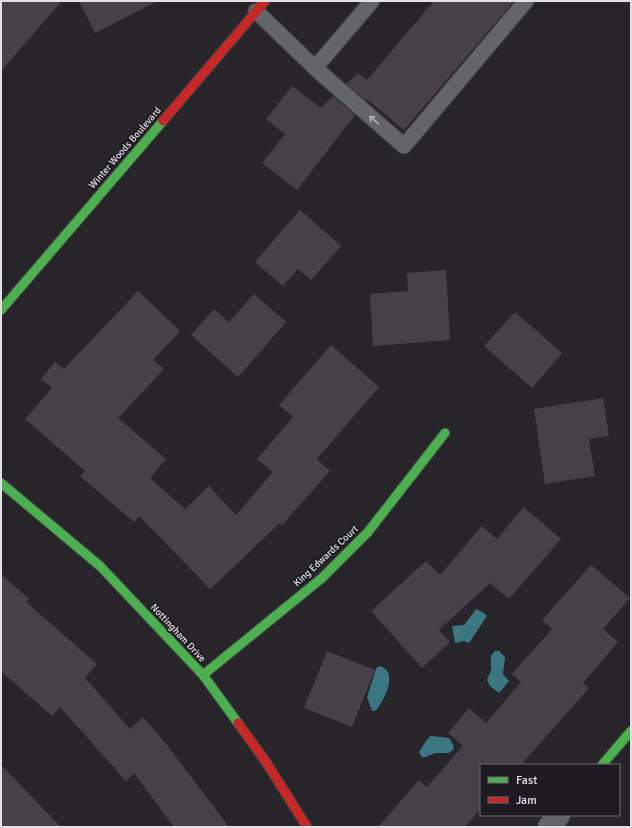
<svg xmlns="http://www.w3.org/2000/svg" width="632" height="828" viewBox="0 0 632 828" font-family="Signika,sans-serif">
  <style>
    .water { fill: #3b7782 }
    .building { fill: #464049 }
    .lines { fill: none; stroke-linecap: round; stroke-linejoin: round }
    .lane-casing { stroke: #424043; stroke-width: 17 }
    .street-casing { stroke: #424043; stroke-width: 24 }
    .fast-casing { stroke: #424043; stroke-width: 11 }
    .jam-casing { stroke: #424043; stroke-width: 11 }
    .lane { stroke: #646566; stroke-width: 15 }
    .street { stroke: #646566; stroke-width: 22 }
    .fast { stroke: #4caf50; stroke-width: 9 }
    .jam { stroke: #c62828; stroke-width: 9 }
    .oneway { stroke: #b0afb3 }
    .labels { text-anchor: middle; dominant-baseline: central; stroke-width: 3.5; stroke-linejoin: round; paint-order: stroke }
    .street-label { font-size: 10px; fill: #e3e1e6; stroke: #1e1a21 }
  </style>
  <rect width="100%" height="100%" fill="#28252a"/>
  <!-- water -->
  <g class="water">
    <polygon points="476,609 484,613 487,616 469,643 464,641 455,643 452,626 464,625"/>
    <path d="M 495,651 L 499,651 L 505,657 L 503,674 L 509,681 L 499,693 L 490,686 L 487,680 C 488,677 490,674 491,670 C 492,663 488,657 495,651 Z"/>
    <path d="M 379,666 C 400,670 384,702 375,711 L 372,711 L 367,697 L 376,669 Z"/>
    <path d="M 431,736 L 449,738 L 454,746 L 453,750 L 449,753 L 435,753 L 426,757 L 422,757 L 419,752 C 421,749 428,737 431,736 Z"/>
  </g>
  <!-- building -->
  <g class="building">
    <polygon points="1,1 62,1 1,71"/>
    <polygon points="79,1 158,1 95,33"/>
    <polygon points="434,1 514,1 404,130 367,99 366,101 346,84 358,73 367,80"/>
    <polygon points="292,86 321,108 333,96 355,115 297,190 262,163 285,134 266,119"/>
    <polygon points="300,210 341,246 311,280 298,269 283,286 255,262"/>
    <polygon points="446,270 450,340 373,346 370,294 408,291 407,273"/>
    <polygon points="138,291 180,331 153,360 164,369 118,418 166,459 150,478 185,509 209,486 236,515 273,472 257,459 293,417 279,405 331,345 379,387 317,459 330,471 282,525 280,523 210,589 139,516 134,522 80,476 85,471 25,419 52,388 41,379 55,362 64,369"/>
    <polygon points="254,294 286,322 238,377 191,335 214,309 229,322"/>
    <polygon points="515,312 562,353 532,388 484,346"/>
    <polygon points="603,398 609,436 589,439 595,476 545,484 534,409"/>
    <polygon points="524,507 561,539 509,599 490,583 439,630 450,642 422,668 371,611 426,561 440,575 482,526 497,539"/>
    <polygon points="591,565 630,598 603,629 618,642 583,683 589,688 521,765 481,765 481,808 465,827 378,827 419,780 427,787 463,746 448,733 469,708 486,723 521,682 512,674 552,629 542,620"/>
    <polygon points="1,574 29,599 26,602 97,664 85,678 130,729 143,717 167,745 229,827 174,827 134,773 126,781 60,707 52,716 1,671"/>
    <polygon points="327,651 375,670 352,727 304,708"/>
    <polygon points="1,765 61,827 1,827"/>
  </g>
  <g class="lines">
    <defs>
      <g id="lane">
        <polyline points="256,11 315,68 404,146 526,1"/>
        <polyline points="315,68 372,1"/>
      </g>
      <polyline id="street" points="549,827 559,815"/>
      <g id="fast">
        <polyline points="1,310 163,121"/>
        <polyline points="1,483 100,566 203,675 238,723"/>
        <polyline points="203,675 322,578 368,532 445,433"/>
        <polyline points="602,765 631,731"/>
      </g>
      <g id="jam">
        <polyline points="163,121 265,1"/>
        <polyline points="238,723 266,762 307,827"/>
      </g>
    </defs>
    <!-- lane casing -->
    <use href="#lane" class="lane-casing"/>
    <!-- street casing -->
    <use href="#street" class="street-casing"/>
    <!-- fast casing -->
    <use href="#fast" class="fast-casing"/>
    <!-- jam casing -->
    <use href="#jam" class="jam-casing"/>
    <!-- lane -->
    <use href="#lane" class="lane"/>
    <!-- street -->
    <use href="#street" class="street"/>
    <!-- fast -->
    <use href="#fast" class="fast"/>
    <!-- jam -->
    <use href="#jam" class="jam"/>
  </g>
  <!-- one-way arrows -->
  <defs><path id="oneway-shaft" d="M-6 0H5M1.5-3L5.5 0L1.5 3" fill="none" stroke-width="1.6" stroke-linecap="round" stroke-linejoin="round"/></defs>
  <use class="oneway" href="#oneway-shaft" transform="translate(374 120) rotate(-139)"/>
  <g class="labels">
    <!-- street labels -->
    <g class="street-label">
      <text transform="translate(125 148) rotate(-49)">Winter Woods Boulevard</text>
      <text transform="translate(326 556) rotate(-43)">King Edwards Court</text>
      <text transform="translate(178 633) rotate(47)">Nottingham Drive</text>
    </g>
  </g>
  <!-- border -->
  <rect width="632" height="828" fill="none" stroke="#e3e1e6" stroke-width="4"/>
  <!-- legend -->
  <rect x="480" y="764" width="140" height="52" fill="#1e1a21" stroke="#6d6a70"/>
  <rect x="488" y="777" width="20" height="6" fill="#4caf50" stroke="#6d6a70"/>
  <text x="516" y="784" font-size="12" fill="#e3e1e6">Fast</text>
  <rect x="488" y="797" width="20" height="6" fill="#c62828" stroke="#6d6a70"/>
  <text x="516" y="804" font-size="12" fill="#e3e1e6">Jam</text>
</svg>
